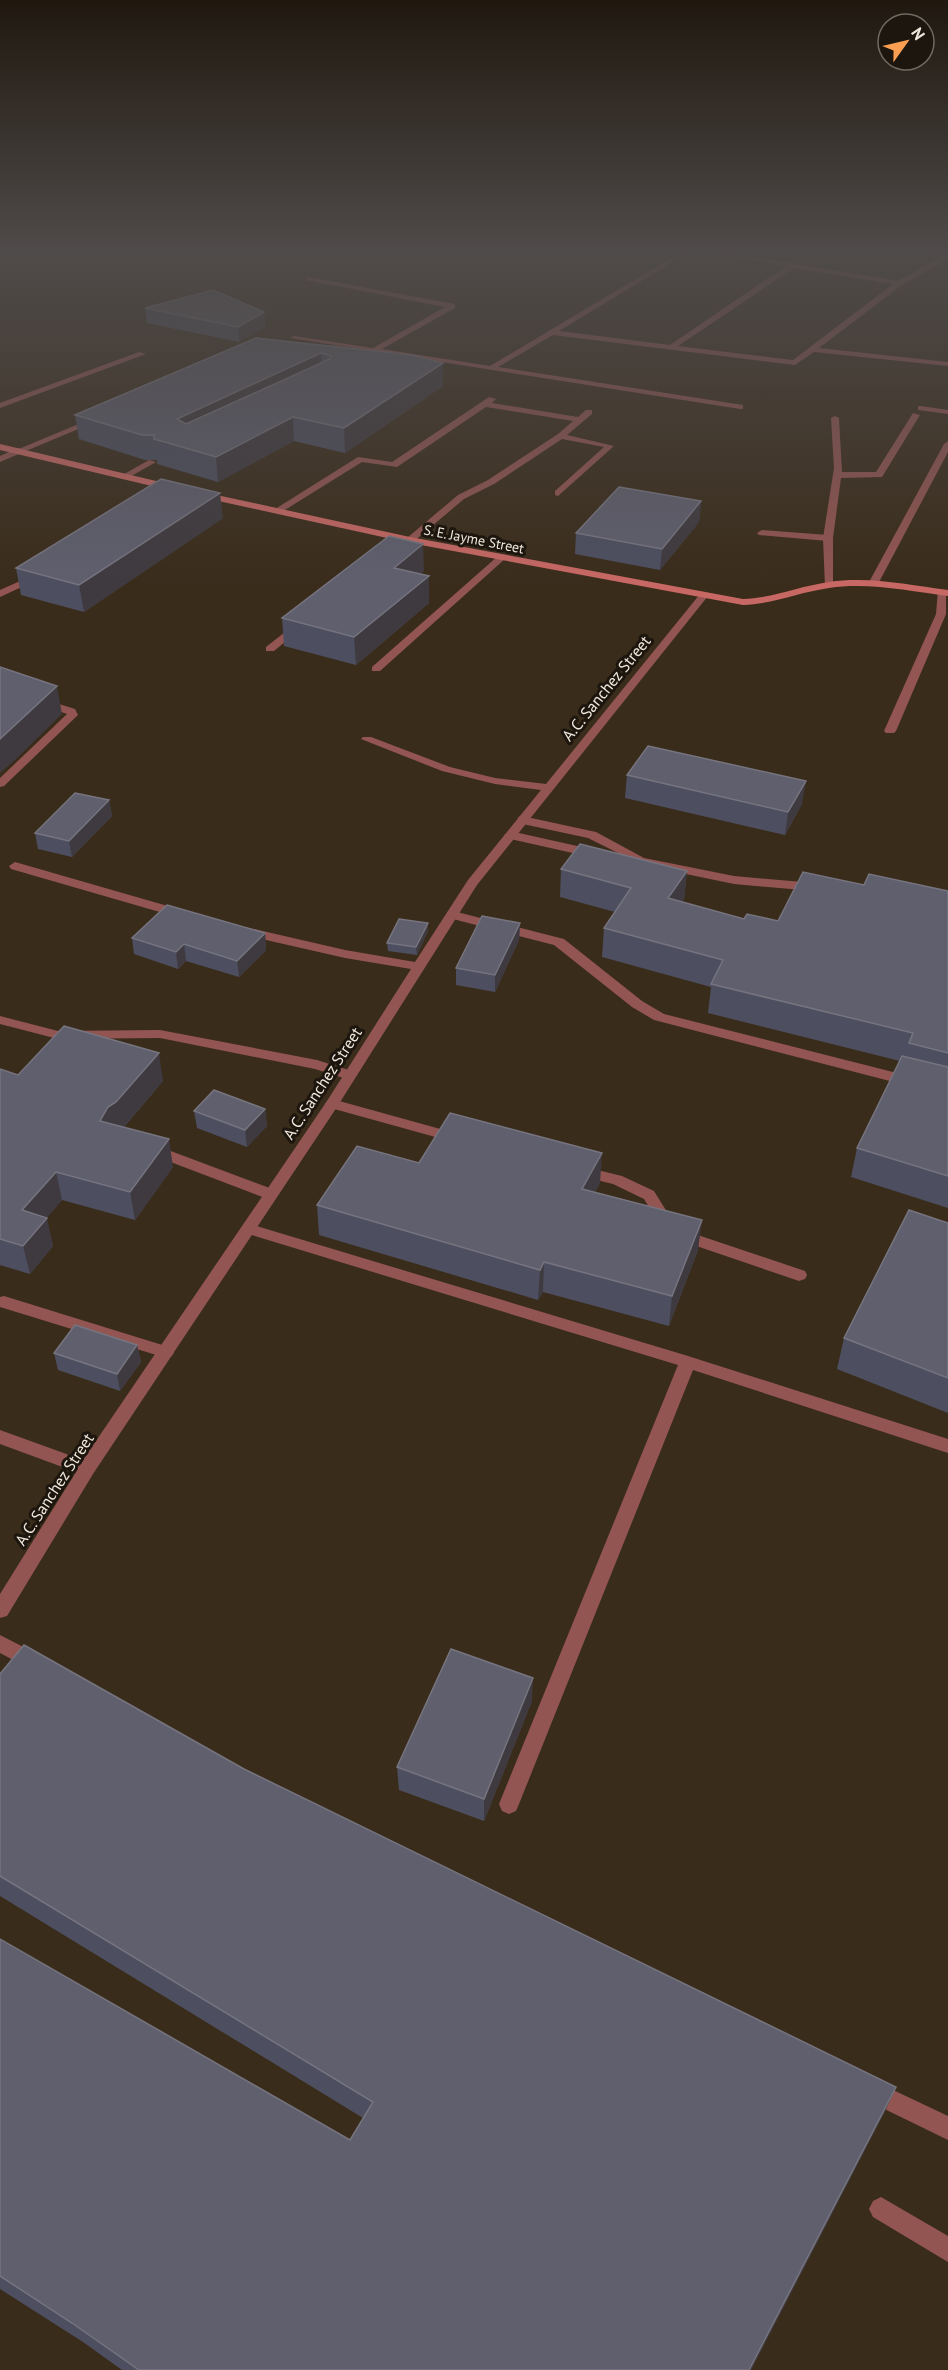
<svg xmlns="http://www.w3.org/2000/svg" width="948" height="2370" viewBox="0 0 948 2370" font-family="'PT Sans',sans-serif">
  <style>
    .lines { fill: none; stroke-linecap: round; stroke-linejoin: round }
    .lane { fill: #925552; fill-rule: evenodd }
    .street { fill: #925552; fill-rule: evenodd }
    .secondary { fill: #c86864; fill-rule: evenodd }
    .wall { fill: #4d4f60 }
    .shaded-wall { fill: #3e3a3f }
    .building { fill: #5f5f6e; stroke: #76747f; stroke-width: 1.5; fill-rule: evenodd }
    .labels { text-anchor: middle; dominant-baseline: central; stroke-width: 6; stroke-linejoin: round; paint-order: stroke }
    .far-street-label { font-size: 14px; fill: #f1e8dd; stroke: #1c160e }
    .street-label { font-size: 16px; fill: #f1e8dd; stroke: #1c160e }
  </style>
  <rect width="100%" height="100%" fill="#3a2c1b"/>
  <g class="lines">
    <!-- lane -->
    <g class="lane">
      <polygon points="93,418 100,420 21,453 14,451"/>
      <polygon points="149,460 156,462 126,479 119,477"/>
      <polygon points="762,530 828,535 833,538 828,541 759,535 757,533"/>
      <polygon points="36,574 39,575 39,579 0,597 0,590"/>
      <polygon points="938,590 946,592 946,614 896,731 894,733 886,733 884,731 936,614"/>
      <polygon points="294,625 303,627 274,651 266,651 266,647"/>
      <polygon points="43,699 75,709 78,715 4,786 0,787 0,778 67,714 39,704 39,700"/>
      <polygon points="522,816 596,832 644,858 734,876 814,883 820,887 814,891 734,884 628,862 624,861 624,856 588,838 518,823 518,817"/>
      <polygon points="510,831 595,850 601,854 595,858 506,838 504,835"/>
      <polygon points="453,911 564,939 642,1001 664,1014 948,1086 948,1096 654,1020 632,1007 554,945 449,918 447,915"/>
      <polygon points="0,1016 58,1031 160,1030 317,1060 355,1072 357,1075 350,1080 315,1069 160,1038 58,1039 0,1024"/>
      <polygon points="332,1099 462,1135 464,1138 457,1143 327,1107 325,1104 327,1101"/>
      <polygon points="152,1144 275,1190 278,1194 275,1198 265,1198 147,1153 145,1149"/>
      <polygon points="581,1166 622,1176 654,1191 677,1228 805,1271 807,1275 805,1279 799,1281 667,1236 644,1199 613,1184 576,1175 574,1171 576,1167"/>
      <polygon points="250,1224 688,1356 948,1439 948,1453 693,1370 519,1804 516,1811 509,1814 502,1811 499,1804 678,1365 245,1233 242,1229"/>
      <polygon points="4,1296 172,1348 174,1352 172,1356 166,1358 0,1307 0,1297"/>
      <polygon points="881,2197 948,2236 948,2262 873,2217 869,2209 873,2201"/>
    </g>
    <!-- street -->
    <g class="street">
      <path d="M 683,251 L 691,251 L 559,331 L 670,345 L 786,266 L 702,251 L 719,251 L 898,281 L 939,258 L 907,251 L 948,253 L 948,259 L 902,285 L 819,348 L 948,362 L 948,366 L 814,352 L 795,365 L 553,335 L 498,367 L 743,405 L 743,409 L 740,409 L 290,338 L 294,336 L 373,348 L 445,307 L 306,280 L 308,277 L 455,304 L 455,308 L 382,349 L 490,366 ZM 794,268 L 893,284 L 793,360 L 678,346 Z"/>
      <polygon points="139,352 146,354 0,408 0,403"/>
      <polygon points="489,397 496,399 492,403 578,417 586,410 592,410 592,414 567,435 614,446 558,496 555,495 555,491 604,447 562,439 494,484 464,499 413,542 407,542 407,538 458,495 488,480 558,434 573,421 486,407 397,467 362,462 280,513 272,511 358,457 392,462"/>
      <polygon points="921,406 948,410 948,414 918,410 918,406"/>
      <polygon points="913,413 920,415 882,477 841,478 833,538 833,585 825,587 823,538 834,468 831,418 835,416 839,418 842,472 876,472"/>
      <polygon points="948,441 948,452 878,584 870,586 868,584 944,444"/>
      <polygon points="18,448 21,449 21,453 0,462 0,456"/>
      <polygon points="498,556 506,558 380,671 372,671 372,667"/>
      <polygon points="700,594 708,596 477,885 337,1107 93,1474 7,1616 0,1618 0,1594 76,1472 0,1444 0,1430 83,1460 327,1101 411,969 345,958 240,934 239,931 245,927 345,950 415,962 468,880 541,790 495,784 442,771 361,739 363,737 371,737 450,767 495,778 546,784"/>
      <polygon points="15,862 185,911 187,914 181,918 177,917 11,869 9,866"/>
      <polygon points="0,1635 41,1656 44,1662 41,1668 34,1671 0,1653"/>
      <polygon points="872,2080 948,2116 948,2140 864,2099 861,2091 864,2083"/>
    </g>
    <!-- secondary -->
    <g class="secondary">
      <polygon points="0,444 173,485 177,488 173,491 0,450"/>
      <path d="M 203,492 L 410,537 L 743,599 C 773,598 800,586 829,582 C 868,576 909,585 948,590 L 948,596 C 909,591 868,582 829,588 C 800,592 773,604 743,605 L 410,543 L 200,497 L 199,495 Z"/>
    </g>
  </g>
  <!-- wall -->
  <g class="wall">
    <polygon points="145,308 264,312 265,327 239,342 147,323"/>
    <polygon points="256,338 412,355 443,386 345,453 294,441 218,482 157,464 157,460 145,460 79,439 75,415"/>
    <polygon points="701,501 699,522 660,570 575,554 576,533"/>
    <polygon points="223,518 84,612 21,595 16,568"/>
    <polygon points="424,571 420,574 429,576 429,603 356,665 284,646 282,618"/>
    <polygon points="627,775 802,804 785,835 625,798"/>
    <polygon points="109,800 112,816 72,857 38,849 35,833"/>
    <polygon points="561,869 687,871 684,899 682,902 744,919 778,921 864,885 948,891 948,1208 851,1177 857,1148 900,1061 708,1013 711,987 602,957 604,928 615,912 560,897"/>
    <polygon points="428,923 428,931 417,955 388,951 387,943"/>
    <polygon points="520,923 519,940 495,992 456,985 456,968"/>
    <polygon points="265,933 266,950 239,977 186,961 178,969 134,954 132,938"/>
    <polygon points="0,1069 18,1075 163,1081 124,1127 173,1167 135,1220 62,1200 46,1218 53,1246 30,1274 0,1265"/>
    <polygon points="265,1109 267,1126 247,1147 197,1128 194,1111"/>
    <polygon points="600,1183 595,1192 698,1250 669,1326 543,1292 538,1300 319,1235 317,1205"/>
    <polygon points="948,1223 948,1413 837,1369 844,1338"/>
    <polygon points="137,1345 141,1362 120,1391 58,1370 54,1353"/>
    <polygon points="0,1674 244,1769 896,2087 885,2111 751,2370 122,2370 83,2342 0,2289 0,1939 350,2140 363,2118 0,1896"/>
    <polygon points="532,1701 484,1821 399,1790 397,1767"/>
  </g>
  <!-- shaded-wall -->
  <g class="shaded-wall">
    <polygon points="264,312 265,327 239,342 238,327"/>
    <polygon points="321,353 322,376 180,443 177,419"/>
    <polygon points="443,363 443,386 345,453 344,428"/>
    <polygon points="293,417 294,441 218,482 216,457"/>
    <polygon points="220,493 223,518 84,612 79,585"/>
    <polygon points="701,501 699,522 660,570 662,549"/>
    <polygon points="423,544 424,571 395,594 394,568"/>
    <polygon points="429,576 429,603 356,665 354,637"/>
    <polygon points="57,686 62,714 15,760 0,773 0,739"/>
    <polygon points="806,781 802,804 785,835 788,812"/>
    <polygon points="109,800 112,816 72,857 69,841"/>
    <polygon points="687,871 684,899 665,927 668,898"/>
    <polygon points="428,923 428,931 417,955 416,947"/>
    <polygon points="520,923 519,940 495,992 495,975"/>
    <polygon points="265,933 266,950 239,977 237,961"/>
    <polygon points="184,944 186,961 178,969 176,952"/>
    <polygon points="159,1053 163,1081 121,1130 100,1121 108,1107"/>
    <polygon points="265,1109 267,1126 247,1147 245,1130"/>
    <polygon points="169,1139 173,1167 135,1220 130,1192"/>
    <polygon points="602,1153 600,1183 581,1219 582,1189"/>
    <polygon points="56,1172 62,1200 29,1239 22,1210"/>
    <polygon points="47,1218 53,1246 30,1274 23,1246"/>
    <polygon points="702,1220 698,1250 669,1326 672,1296"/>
    <polygon points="544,1262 543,1292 538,1300 540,1270"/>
    <polygon points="137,1345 141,1362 120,1391 117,1374"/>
    <polygon points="533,1678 532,1701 484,1821 484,1799"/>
    <polygon points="896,2087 885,2111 751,2370 749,2370"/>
  </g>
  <!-- building -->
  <g class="building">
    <polygon points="213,290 264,312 238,327 145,308"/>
    <path d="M 256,338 L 412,355 L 443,363 L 344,428 L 293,417 L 216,457 L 154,439 L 154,435 L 142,435 L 75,415 ZM 321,353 L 331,356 L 330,359 L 186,424 L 177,419 Z"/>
    <polygon points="161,479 220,493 79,585 16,568"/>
    <polygon points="619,487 701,501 662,549 576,533"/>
    <polygon points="389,536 423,544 394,568 429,576 354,637 282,618"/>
    <polygon points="0,667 57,686 0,739"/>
    <polygon points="648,746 806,781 788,812 627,775"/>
    <polygon points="75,793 109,800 69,841 35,833"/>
    <polygon points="580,844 687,871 668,898 744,919 747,914 778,921 803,872 864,885 869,874 948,891 948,1053 909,1043 913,1033 711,984 723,960 604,928 631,888 561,869"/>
    <polygon points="167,905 265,933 237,961 184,944 176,952 132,938"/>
    <polygon points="482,916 520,923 495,975 456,968"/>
    <polygon points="399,919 428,923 416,947 387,943"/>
    <polygon points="64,1026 159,1053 116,1102 108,1107 100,1121 169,1139 130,1192 56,1172 22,1210 47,1218 23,1246 0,1239 0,1069 18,1075"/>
    <polygon points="902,1056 948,1067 948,1176 857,1148"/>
    <polygon points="214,1090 265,1109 245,1130 194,1111"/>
    <polygon points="450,1113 602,1153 582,1189 702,1220 672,1296 544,1262 540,1270 317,1205 357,1146 419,1163"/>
    <polygon points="909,1210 948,1223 948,1378 844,1338"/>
    <polygon points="75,1325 137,1345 117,1374 54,1353"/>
    <polygon points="24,1645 244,1769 896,2087 749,2370 139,2370 72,2323 0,2276 0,1939 350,2140 373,2102 0,1876 0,1674"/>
    <polygon points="451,1649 533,1678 484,1799 397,1767"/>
  </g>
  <!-- sky -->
  <linearGradient id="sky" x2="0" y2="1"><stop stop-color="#20180f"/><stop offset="0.43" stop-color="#4f4b4a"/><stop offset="1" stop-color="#4f4b4a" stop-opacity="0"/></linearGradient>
  <rect width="948" height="583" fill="url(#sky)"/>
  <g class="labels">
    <!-- far-street labels -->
    <g class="far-street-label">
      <text transform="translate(474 539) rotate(11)">S. E. Jayme Street</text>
    </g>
    <!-- street labels -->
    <g class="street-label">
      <text transform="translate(606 688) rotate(-51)">A.C. Sanchez Street</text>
      <text transform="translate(322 1083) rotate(-57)">A.C. Sanchez Street</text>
      <text transform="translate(54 1489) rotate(-57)">A.C. Sanchez Street</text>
    </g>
  </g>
  <!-- north arrow -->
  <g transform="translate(906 42) rotate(56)"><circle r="28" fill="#1c160e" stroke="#716a61" stroke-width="1.5"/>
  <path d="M0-4.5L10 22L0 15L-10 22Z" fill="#fb9e51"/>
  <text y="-9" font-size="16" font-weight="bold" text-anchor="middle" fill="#f1e8dd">N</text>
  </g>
</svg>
